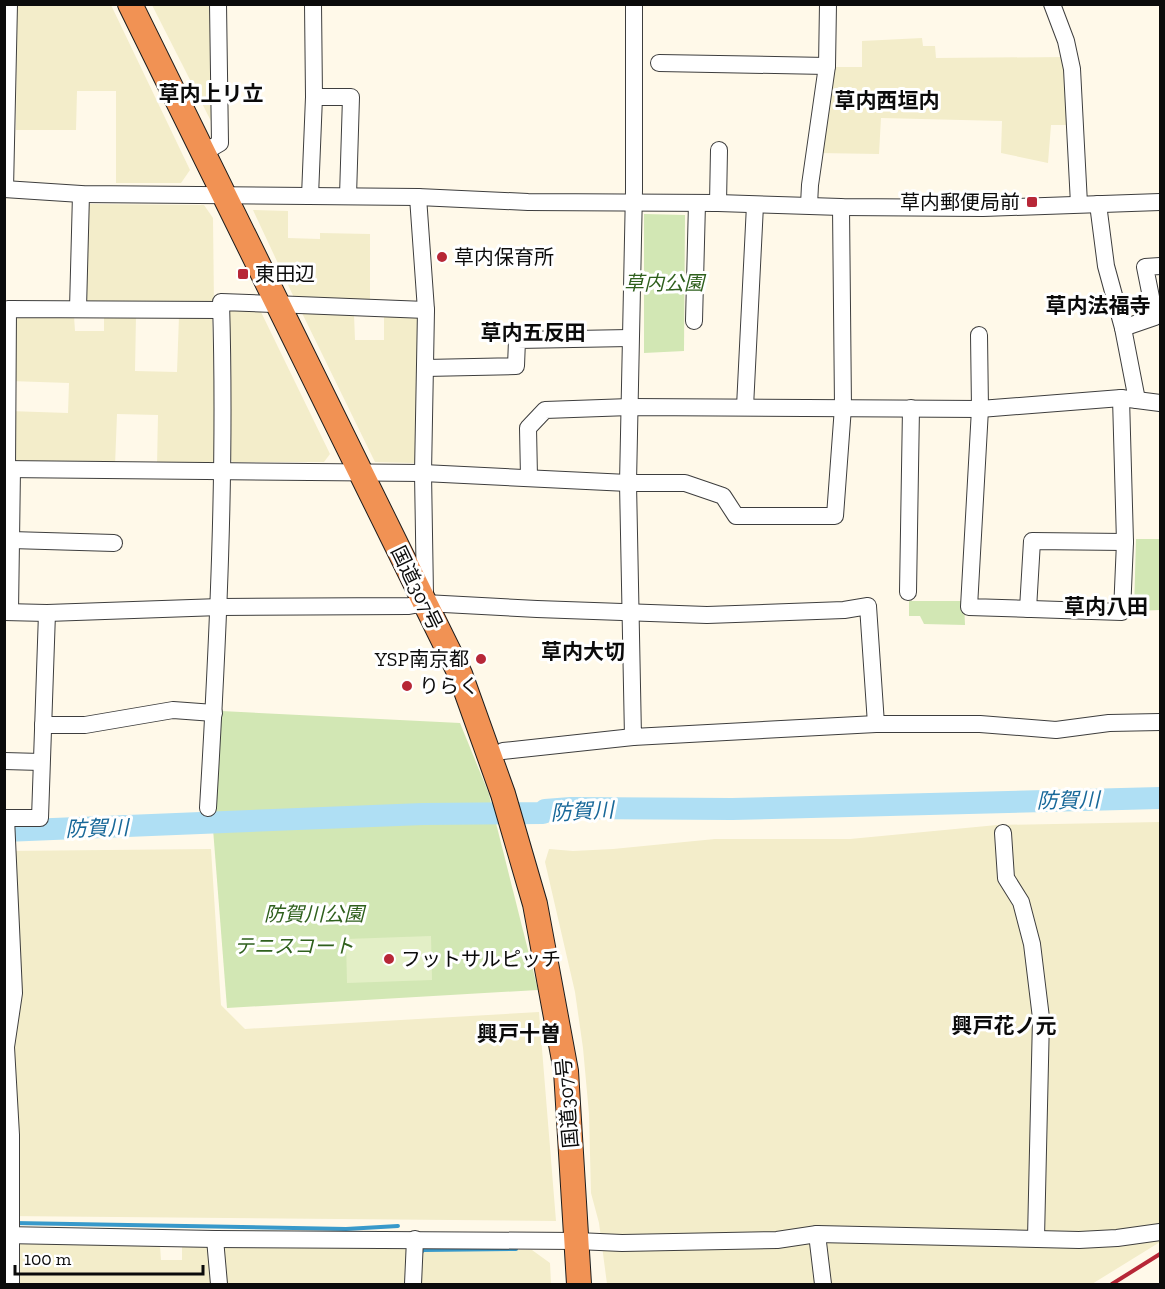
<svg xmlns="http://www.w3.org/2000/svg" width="1165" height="1289" viewBox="0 0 1165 1289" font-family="'Zilla Slab','Noto Sans JP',serif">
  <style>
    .farmland { fill: #f3edca }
    .green { fill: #d2e7b4 }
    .pitch { fill: #e3efc6 }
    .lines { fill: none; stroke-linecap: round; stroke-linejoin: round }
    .stream { stroke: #3899ca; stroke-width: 4 }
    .river { stroke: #afdff4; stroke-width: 22 }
    .minor-casing { stroke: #3e3e3e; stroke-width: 18 }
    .highway-casing { stroke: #1c1c1c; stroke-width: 26 }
    .minor { stroke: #fff; stroke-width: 16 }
    .highway { stroke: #f19254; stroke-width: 24 }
    .rail { stroke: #b72737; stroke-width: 4 }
    .poi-dot { fill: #b72737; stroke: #fff; stroke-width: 2 }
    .labels { text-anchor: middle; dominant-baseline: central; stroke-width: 6; stroke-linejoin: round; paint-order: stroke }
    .poi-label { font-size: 20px; fill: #0b0b0b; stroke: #fff; text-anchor: start }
    .park-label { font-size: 20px; font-style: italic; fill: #2f601d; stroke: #fff }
    .street-label { font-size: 20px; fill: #0b0b0b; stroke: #fff }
    .neighbourhood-label { font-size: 21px; font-weight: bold; fill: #0b0b0b; stroke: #fff }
    .water-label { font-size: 21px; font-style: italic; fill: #186899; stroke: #fff }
  </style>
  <rect width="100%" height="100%" fill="#fff9e9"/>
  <!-- farmland -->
  <g class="farmland">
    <polygon points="17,5 111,5 190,170 181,183 116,183 116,91 77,91 76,130 16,130"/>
    <polygon points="152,5 211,5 214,127"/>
    <polygon points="922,38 923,46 935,46 936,58 1065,57 1069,125 1051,125 1048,163 1001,153 1002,121 881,118 879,154 818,153 830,67 862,67 862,41"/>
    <polygon points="86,204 204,205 213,218 214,305 83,305"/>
    <polygon points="253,210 288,211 288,238 320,239 320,233 370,234 370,305 297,304"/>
    <polygon points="232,309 261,312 330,454 324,462 233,462 229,458 227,314"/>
    <polygon points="302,313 354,314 355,340 384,340 384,314 423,318 419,459 414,463 375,462"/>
    <polygon points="212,315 216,467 157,467 158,415 117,414 115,466 14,465 9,411 68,413 69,383 10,381 11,316 74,316 75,331 104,331 104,316 136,316 135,371 177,372 179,316"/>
    <polygon points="1160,822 1160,1242 1092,1284 607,1284 599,1223 591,1193 589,1114 583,1048 575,992 545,862 549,849 573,851 613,849 715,839 850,839 997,825"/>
    <polygon points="211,849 221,1005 245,1029 539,1012 556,1221 5,1216 4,851"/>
    <polygon points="5,1243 160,1246 161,1260 182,1260 182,1247 532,1250 550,1263 551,1284 5,1284"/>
  </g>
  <!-- green -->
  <g class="green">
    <polygon points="644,214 685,215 684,351 644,353"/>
    <polygon points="1136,539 1160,539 1160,610 1134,611"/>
    <polygon points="909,601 964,601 965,625 924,624 920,616 909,616"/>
    <polygon points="221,711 460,723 489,794 492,808 215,818"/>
    <polygon points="495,819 538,990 227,1008 213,829"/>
  </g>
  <!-- pitch -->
  <polygon class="pitch" points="431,936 432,980 347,983 346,939"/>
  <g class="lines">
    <!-- stream -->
    <g class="stream">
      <polyline points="14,1223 346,1229 398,1226"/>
      <polyline points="420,1254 423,1250 516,1249"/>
    </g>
    <!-- river -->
    <polyline class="river" points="4,831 423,814 543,813 545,810 571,808 732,809 1160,798"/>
    <defs>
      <g id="minor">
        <polyline points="634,4 634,190 628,483 633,737 876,724 980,724 1056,730 1109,723 1160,722"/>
        <polyline points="1052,4 1066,41 1072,69 1079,204"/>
        <polyline points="659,63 827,66"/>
        <polyline points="314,97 351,97 348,196"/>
        <polyline points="203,153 220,143 218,4"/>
        <polyline points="4,189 81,194 418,197 528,202 718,203 841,207 983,208 1160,202"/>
        <polyline points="5,189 9,4"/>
        <polyline points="310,196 314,97 313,4"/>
        <polyline points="418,197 426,310 423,473 425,595"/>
        <polyline points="718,203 719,150"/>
        <polyline points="1098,204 1106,266 1123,328 1137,400"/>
        <polyline points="809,205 810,185 827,66 828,4"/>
        <polyline points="78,309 81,194"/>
        <polyline points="694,321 697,203"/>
        <polyline points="1123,328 1155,317 1145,267 1160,266"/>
        <polyline points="979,335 980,409 969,607 1122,612 1125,542 1121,398"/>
        <polyline points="425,368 516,366 517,340 630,338"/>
        <polyline points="745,407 755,205"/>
        <polyline points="4,469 423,473 628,483 685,483 723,496 736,516 835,516 843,407 841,207"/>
        <polyline points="7,469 8,309 221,310"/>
        <polyline points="529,477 528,428 545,410 630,407 980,409 1121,398 1160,403"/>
        <polyline points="11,540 114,543"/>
        <polyline points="908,592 911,408"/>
        <polyline points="1028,609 1032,541 1125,542"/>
        <polyline points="4,612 47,613 220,607 409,606 425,603 537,609 707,615 844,610 868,606 876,724"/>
        <polyline points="10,612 12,469"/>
        <polyline points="43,725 85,725 173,710 214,713"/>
        <polyline points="503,751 633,737"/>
        <polyline points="4,761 41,762"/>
        <path d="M 208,808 C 218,639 226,471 221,302 L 426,310"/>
        <polyline points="1003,833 1006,878 1021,902 1032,944 1041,1018 1036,1238"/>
        <polyline points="817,1234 823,1284"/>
        <polyline points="4,1235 215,1239 577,1241 622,1243 777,1240 817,1234 1079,1240 1117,1238 1160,1232"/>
        <polyline points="215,1239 219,1284"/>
        <polyline points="11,1284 11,1135 6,1047 14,993 6,818 40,818 47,613"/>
        <polyline points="413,1284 415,1239"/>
      </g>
      <polyline id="highway" points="130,4 460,674 503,794 535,904 566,1071 579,1284"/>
    </defs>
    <!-- minor casing -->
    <use href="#minor" class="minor-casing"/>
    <!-- highway casing -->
    <use href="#highway" class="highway-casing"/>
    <!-- minor -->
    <use href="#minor" class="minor"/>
    <!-- highway -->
    <use href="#highway" class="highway"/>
    <!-- rail -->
    <polyline class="rail" points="1112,1284 1160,1254"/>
  </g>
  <!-- markers -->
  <g class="poi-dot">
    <rect x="1026" y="196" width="12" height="12" rx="3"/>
    <circle cx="442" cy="257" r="6"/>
    <rect x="237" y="268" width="12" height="12" rx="3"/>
    <circle cx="481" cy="659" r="6"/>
    <circle cx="407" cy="686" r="6"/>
    <circle cx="389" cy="959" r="6"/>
  </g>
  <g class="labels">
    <!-- poi labels -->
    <g class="poi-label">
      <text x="1020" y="202" text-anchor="end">草内郵便局前</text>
      <text x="454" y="257">草内保育所</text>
      <text x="255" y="274">東田辺</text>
      <text x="469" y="659" text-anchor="end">YSP南京都</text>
      <text x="419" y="686">りらく</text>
      <text x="401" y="959">フットサルピッチ</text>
    </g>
    <!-- park labels -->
    <g class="park-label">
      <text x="664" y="283">草内公園</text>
      <text x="314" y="914">防賀川公園</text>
      <text x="294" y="946">テニスコート</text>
    </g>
    <!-- street labels -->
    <g class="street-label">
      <text transform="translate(417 588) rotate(64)">国道307号</text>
      <text transform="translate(567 1103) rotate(-95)">国道307号</text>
    </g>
    <!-- neighbourhood labels -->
    <g class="neighbourhood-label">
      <text x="211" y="93">草内上リ立</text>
      <text x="887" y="100">草内西垣内</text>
      <text x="1098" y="305">草内法福寺</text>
      <text x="533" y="332">草内五反田</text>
      <text x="1106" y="606">草内八田</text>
      <text x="583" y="651">草内大切</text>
      <text x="1004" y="1025">興戸花ノ元</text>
      <text x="519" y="1033">興戸十曽</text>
    </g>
    <!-- water labels -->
    <g class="water-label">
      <text transform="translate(1068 800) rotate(-1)">防賀川</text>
      <text transform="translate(582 811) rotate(-3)">防賀川</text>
      <text transform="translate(97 828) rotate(-2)">防賀川</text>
    </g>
  </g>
  <!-- border -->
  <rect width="1165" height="1289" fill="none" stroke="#0b0b0b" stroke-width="12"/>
  <!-- scale -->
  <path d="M15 1265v9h188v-9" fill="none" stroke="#0b0b0b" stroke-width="3"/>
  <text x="24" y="1265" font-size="18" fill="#0b0b0b" stroke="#ffffff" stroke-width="4.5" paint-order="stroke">100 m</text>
</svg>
